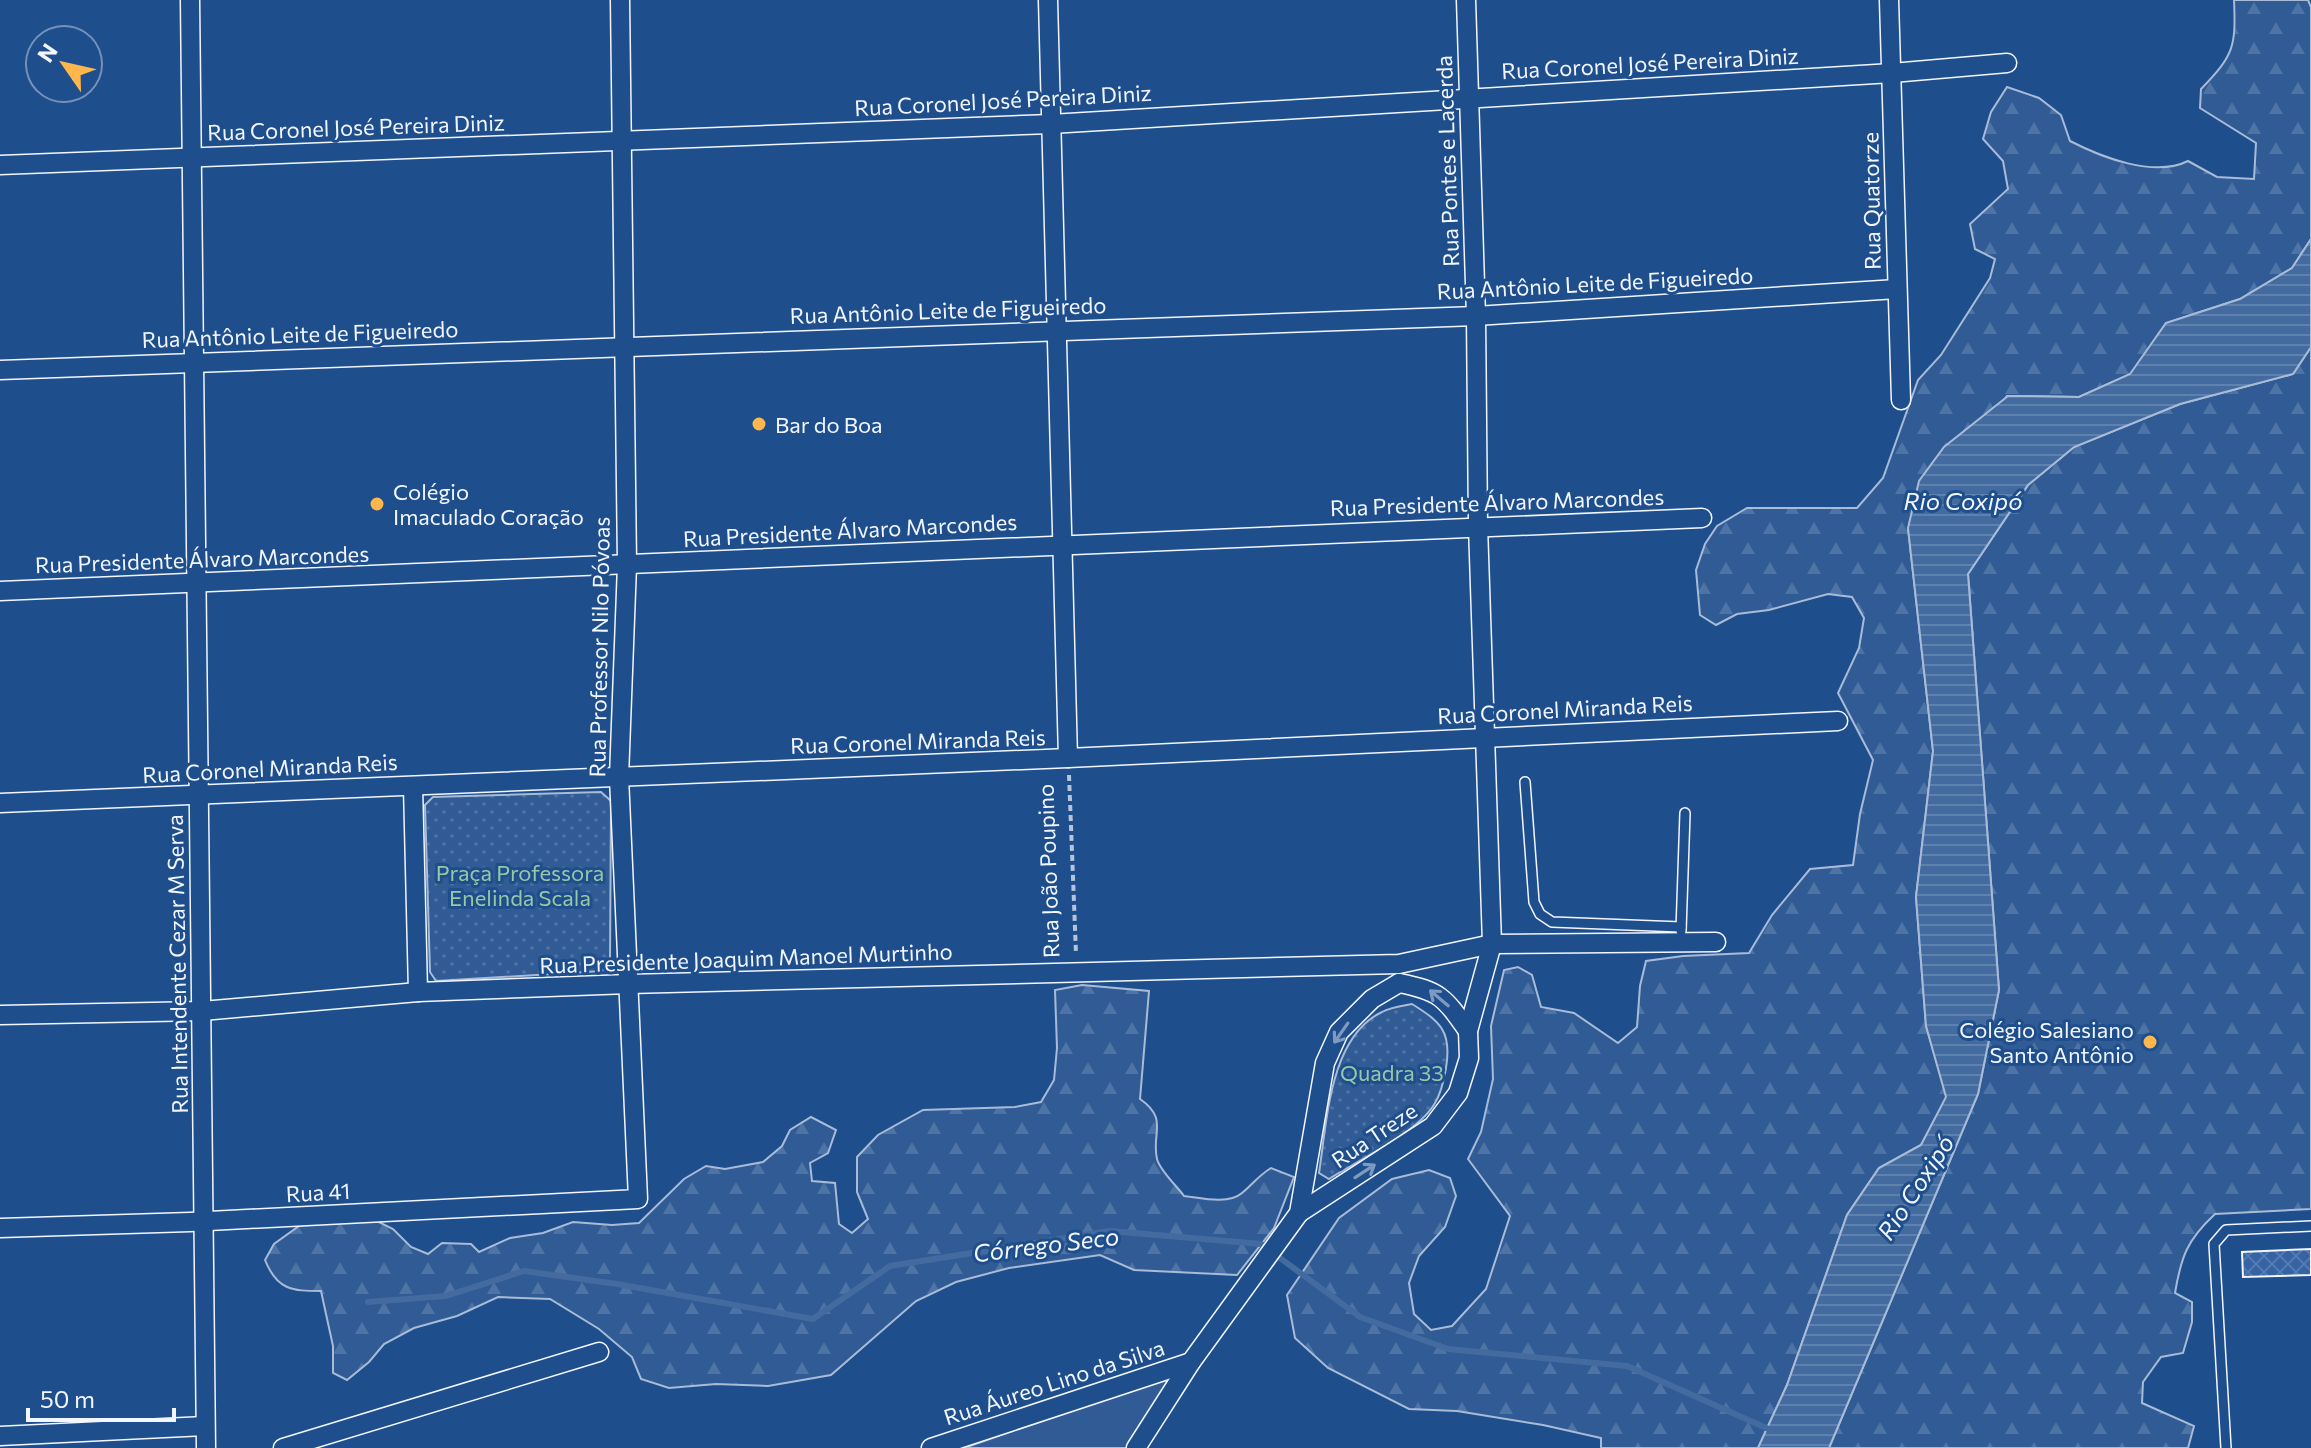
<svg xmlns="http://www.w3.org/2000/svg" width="2311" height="1448" viewBox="0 0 2311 1448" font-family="Commissioner,sans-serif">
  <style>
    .grass { fill: #305b95; stroke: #a8bbd7; stroke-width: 2 }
    .forest { fill: url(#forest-firs); stroke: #a8bbd7; stroke-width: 2 }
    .park { fill: url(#park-dots); stroke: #a8bbd7; stroke-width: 2 }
    .water { fill: url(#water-rules); stroke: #a8bbd7; stroke-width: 2 }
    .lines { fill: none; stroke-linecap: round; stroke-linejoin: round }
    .stream { stroke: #446ba0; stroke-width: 6 }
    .building { fill: url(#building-cross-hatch); stroke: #f2f6ff; stroke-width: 2 }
    .service-casing { stroke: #f2f6ff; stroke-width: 12 }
    .minor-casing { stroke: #f2f6ff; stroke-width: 21 }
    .path { stroke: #b3c4dc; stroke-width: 4; stroke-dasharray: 6 4; stroke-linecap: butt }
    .service { stroke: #1f4e8c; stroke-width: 9 }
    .minor { stroke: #1f4e8c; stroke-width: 18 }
    .oneway { stroke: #7e9ac0 }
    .poi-dot { fill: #ffb74d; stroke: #1f4e8c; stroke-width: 3 }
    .labels { text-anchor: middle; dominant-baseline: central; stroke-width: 6; stroke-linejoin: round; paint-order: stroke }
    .street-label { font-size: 22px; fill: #f2f6ff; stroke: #1f4e8c }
    .poi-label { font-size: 22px; fill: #f2f6ff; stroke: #1f4e8c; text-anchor: start }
    .park-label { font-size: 22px; fill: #97c8a6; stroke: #1f4e8c }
    .water-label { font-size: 24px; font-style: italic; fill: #f2f6ff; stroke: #1f4e8c }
  </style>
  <defs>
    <pattern id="forest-firs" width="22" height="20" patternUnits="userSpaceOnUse" patternTransform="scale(2)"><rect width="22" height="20" fill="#305b95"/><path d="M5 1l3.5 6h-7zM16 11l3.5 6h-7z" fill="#4e73a5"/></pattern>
    <pattern id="park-dots" width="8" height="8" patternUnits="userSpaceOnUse" patternTransform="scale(2)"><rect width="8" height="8" fill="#305b95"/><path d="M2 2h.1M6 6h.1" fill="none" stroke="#4e73a5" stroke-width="1.8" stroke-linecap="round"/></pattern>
    <pattern id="water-rules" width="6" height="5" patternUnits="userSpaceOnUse" patternTransform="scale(2)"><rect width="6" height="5" fill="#446ba0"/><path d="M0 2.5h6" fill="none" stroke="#5f81ae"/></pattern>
    <pattern id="building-cross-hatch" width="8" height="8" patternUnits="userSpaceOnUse" patternTransform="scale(2)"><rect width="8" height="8" fill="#3563a3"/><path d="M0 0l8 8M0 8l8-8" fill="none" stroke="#537ab1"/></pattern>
  </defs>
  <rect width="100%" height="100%" fill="#1f4e8c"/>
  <!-- grass -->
  <polygon class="grass" points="1160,1380 1173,1381 1128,1448 964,1448"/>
  <!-- forest -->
  <g class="forest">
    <path d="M 2234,0 L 2308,0 L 2311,7 L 2311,239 L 2292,268 L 2240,299 L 2166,323 L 2131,374 L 2079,397 L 2007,396 L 1908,528 L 1933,751 L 1916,897 L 1926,1026 L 1947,1097 L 1921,1145 L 1879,1168 L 1847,1215 L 1787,1385 L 1758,1448 L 1601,1448 L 1601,1438 L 1543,1425 L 1457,1411 L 1409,1409 L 1328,1368 L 1295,1338 L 1287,1295 L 1339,1218 L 1392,1179 L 1429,1170 L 1450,1178 L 1456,1196 L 1445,1227 L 1419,1256 L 1409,1283 L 1414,1314 L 1431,1330 L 1452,1326 L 1486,1289 L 1510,1216 L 1468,1159 L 1481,1132 L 1493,1079 L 1491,1026 L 1504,970 L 1518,967 L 1532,975 L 1541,1007 L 1574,1013 L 1618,1043 L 1637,1027 L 1640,986 L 1646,961 L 1683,956 L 1749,953 L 1772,915 L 1810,869 L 1853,865 L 1860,814 L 1873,760 L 1838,693 L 1859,648 L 1864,618 L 1852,597 L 1828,594 L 1769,610 L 1737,614 L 1716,625 L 1700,615 L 1696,570 L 1705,544 L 1717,526 L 1747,508 L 1857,508 L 1883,478 L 1918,380 L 1941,355 L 1990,278 L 1995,259 L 1975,249 L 1970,224 L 2008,189 L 2003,161 L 1983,139 L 1991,112 L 2007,87 L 2039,98 L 2061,115 L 2070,141 C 2101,157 2154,178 2188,161 L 2217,177 L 2254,179 L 2256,143 L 2200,108 L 2201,89 C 2234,55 2236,47 2234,0 Z"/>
    <path d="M 2311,347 L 2311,1209 L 2215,1214 C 2187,1240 2181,1257 2175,1293 L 2192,1302 L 2192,1322 L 2183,1353 L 2161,1357 L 2143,1382 L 2142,1403 L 2194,1426 L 2188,1448 L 1829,1448 L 1978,1094 L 1999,990 L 1968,574 L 2028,485 L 2074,447 L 2180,404 L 2293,374 Z"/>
    <path d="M 1082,985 L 1149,991 L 1140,1099 C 1169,1119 1151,1133 1157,1159 C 1160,1171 1177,1186 1184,1196 C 1201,1198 1228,1205 1242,1193 C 1253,1184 1258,1176 1271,1168 L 1294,1177 L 1274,1228 L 1237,1275 L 1134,1270 L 1100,1255 L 1009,1268 L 956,1282 L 916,1301 L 831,1375 L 768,1386 L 716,1384 L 669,1388 L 641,1379 L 632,1357 L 599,1329 L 550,1299 L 498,1297 L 457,1316 L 414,1328 L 384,1344 L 369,1362 L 347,1380 L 333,1373 L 333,1346 L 321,1291 C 292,1291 277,1290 265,1260 L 274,1244 L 299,1226 L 338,1220 L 373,1219 L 393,1229 L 411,1247 L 428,1254 L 442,1243 L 471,1244 L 479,1252 L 510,1238 L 543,1233 L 573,1222 L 612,1225 L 639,1223 L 684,1179 L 706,1166 L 725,1169 L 763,1162 L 782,1146 L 790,1130 L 811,1117 L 836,1130 L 828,1153 L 810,1163 L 812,1181 L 835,1183 L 839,1224 L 852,1233 L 868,1219 L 857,1192 L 857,1157 L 878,1135 L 923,1110 L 1015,1107 L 1041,1102 L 1054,1080 L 1057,1048 L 1055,990 Z"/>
  </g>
  <!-- park -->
  <g class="park">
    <polygon points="601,792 611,801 610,962 602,971 436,981 430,972 425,805 433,797"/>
    <path d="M 1412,1004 C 1441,1022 1452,1032 1446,1068 C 1444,1080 1441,1093 1435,1103 C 1419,1132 1357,1161 1329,1179 L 1319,1173 C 1327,1123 1329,1037 1382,1012 C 1391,1007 1402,1006 1412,1004 Z"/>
  </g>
  <!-- water -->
  <polygon class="water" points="2311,239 2311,347 2293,374 2180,404 2074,447 2028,485 1968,574 1999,990 1978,1094 1829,1448 1758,1448 1787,1385 1847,1215 1879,1168 1921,1145 1946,1097 1926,1026 1916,897 1933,751 1908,528 1919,481 1944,447 2008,396 2079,397 2130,374 2166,323 2240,299 2292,268"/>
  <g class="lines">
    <!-- stream -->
    <polyline class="stream" points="368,1302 446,1296 524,1271 617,1284 813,1319 890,1266 1110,1231 1261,1244 1360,1317 1448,1349 1627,1366 1773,1431"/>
  </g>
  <!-- building -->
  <polygon class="building" points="2311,1249 2311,1275 2243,1277 2242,1252"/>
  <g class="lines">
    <defs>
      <g id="service">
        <polyline points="1525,782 1534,902 1540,914 1552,922 1681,927"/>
        <polyline points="1681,931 1685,813"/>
        <polyline points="2226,1448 2214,1244 2226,1230 2311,1226"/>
      </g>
      <g id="minor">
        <polyline points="190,0 206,1448"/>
        <polyline points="1048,0 1068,758"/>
        <polyline points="1889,0 1901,400"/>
        <polyline points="0,165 1051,124 1892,73 2007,63"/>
        <polyline points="0,370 1476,316 1897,289"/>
        <path d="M 0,591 C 567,569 1134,537 1702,518"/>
        <polyline points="413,786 418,992"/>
        <polyline points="0,803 1068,758 1838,721"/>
        <path d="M 1399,983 C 1440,991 1444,997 1468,1031"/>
        <polyline points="0,1015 202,1011 418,992 629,984 1399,964 1492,944 1716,942"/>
        <polyline points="1299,1213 1433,1126 1458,1093 1469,1058 1468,1031 1492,944 1478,526 1476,316 1466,0"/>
        <polyline points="0,1228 190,1222 638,1199 619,777 627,565 620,0"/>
        <polyline points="0,1436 205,1426"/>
        <polyline points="283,1448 599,1352"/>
        <polyline points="931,1448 1191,1362"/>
        <polyline points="1136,1448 1191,1362 1299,1213 1325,1063 1339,1032 1372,999 1399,983"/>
      </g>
    </defs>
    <!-- service casing -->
    <use href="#service" class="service-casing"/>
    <!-- minor casing -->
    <use href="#minor" class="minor-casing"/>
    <!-- path -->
    <polyline class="path" points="1069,775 1076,954"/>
    <!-- service -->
    <use href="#service" class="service"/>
    <!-- minor -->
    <use href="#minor" class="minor"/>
  </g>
  <!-- one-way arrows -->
  <defs><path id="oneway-shaft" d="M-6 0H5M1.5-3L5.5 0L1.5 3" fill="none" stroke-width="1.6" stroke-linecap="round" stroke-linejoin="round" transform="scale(2)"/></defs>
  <g class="oneway">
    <use href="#oneway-shaft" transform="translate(1439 998) rotate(-140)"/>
    <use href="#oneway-shaft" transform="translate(1341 1033) rotate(125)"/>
    <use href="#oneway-shaft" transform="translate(1365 1171) rotate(-33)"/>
  </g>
  <!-- markers -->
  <g class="poi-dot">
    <circle cx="759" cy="424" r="8"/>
    <circle cx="377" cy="504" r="8"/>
    <circle cx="2150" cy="1042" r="8"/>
  </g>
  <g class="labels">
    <!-- street labels -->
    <g class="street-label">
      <text transform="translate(1650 63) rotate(-3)">Rua Coronel José Pereira Diniz</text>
      <text transform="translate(1003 100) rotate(-3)">Rua Coronel José Pereira Diniz</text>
      <text transform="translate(356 127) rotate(-2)">Rua Coronel José Pereira Diniz</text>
      <text transform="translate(1447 161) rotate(-92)">Rua Pontes e Lacerda</text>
      <text transform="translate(1871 201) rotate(-91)">Rua Quatorze</text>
      <text transform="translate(1595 283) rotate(-3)">Rua Antônio Leite de Figueiredo</text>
      <text transform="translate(948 310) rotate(-2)">Rua Antônio Leite de Figueiredo</text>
      <text transform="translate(300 334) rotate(-2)">Rua Antônio Leite de Figueiredo</text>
      <text transform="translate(1497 502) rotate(-2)">Rua Presidente Álvaro Marcondes</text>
      <text transform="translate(850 530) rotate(-3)">Rua Presidente Álvaro Marcondes</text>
      <text transform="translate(202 559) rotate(-2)">Rua Presidente Álvaro Marcondes</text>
      <text transform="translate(599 647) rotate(-89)">Rua Professor Nilo Póvoas</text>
      <text transform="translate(1565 709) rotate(-3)">Rua Coronel Miranda Reis</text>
      <text transform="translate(918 741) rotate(-2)">Rua Coronel Miranda Reis</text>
      <text transform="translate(270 768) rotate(-3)">Rua Coronel Miranda Reis</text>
      <text transform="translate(1048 871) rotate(-92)">Rua João Poupino</text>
      <text transform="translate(746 958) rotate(-2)">Rua Presidente Joaquim Manoel Murtinho</text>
      <text transform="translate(177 964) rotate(-91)">Rua Intendente Cezar M Serva</text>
      <text transform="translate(1374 1135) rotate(-34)">Rua Treze</text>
      <text transform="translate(318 1192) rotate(-3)">Rua 41</text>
      <text transform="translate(1054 1382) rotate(-18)">Rua Áureo Lino da Silva</text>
    </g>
    <!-- poi labels -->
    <g class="poi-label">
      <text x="775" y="424">Bar do Boa</text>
      <text x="393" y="491">Colégio<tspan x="393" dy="25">Imaculado Coração</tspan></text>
      <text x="2134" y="1029" text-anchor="end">Colégio Salesiano<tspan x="2134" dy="25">Santo Antônio</tspan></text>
    </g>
    <!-- park labels -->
    <g class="park-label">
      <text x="520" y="872">Praça Professora<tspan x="520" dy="25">Enelinda Scala</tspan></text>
      <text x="1392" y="1072">Quadra 33</text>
    </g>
    <!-- water labels -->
    <g class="water-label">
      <text x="1963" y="500">Rio Coxipó</text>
      <text transform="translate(1915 1187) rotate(-57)">Rio Coxipó</text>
      <text transform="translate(1046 1244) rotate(-7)">Córrego Seco</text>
    </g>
  </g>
  <!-- north arrow -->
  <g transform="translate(64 64) rotate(304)"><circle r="38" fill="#1f4e8c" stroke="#7391ba" stroke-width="2"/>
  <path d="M0-6L14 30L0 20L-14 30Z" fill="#ffb74d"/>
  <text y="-12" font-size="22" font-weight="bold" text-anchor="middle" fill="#f2f6ff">N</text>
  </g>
  <!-- scale -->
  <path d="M28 1408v12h146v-12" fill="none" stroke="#f2f6ff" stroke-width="4"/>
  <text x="40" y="1408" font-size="24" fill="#f2f6ff" stroke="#1f4e8c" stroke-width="6" paint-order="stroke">50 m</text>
</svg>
